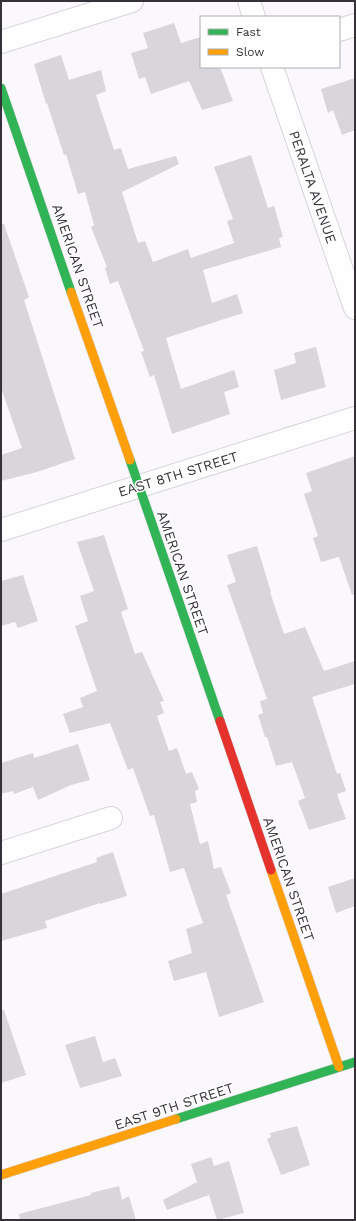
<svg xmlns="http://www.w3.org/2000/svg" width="356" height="1221" viewBox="0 0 356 1221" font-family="'Work Sans',sans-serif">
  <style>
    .building { fill: #d8d6db }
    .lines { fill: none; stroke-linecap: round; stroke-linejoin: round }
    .street-casing { stroke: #d7d5da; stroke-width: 24 }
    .fast-casing { stroke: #d7d5da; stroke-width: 10 }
    .slow-casing { stroke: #d7d5da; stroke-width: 10 }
    .jam-casing { stroke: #d7d5da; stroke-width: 10 }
    .street { stroke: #fefeff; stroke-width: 22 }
    .fast { stroke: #30b455; stroke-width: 9 }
    .slow { stroke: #ff9f0a; stroke-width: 9 }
    .jam { stroke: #e5322d; stroke-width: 9 }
    .labels { text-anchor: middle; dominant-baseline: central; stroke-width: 3; stroke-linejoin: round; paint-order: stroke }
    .street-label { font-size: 14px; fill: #343238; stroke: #fff }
  </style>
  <rect width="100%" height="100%" fill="#faf8fd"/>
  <!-- building -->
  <g class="building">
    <polygon points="174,23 181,43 201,37 201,67 220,67 233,101 202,110 189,81 151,94 145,77 139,79 131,53 148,48 143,33"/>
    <polygon points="61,55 69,80 101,70 106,91 96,95 114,150 121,148 128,169 176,156 179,164 122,192 138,243 145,241 153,262 188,249 191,258 234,243 227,221 233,219 214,167 251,155 268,208 274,206 283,237 279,238 281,247 203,270 212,303 237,294 243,313 166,338 181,389 234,370 239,387 224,392 230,414 172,434 154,375 150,377 141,352 144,351 118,281 110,284 105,268 107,267 91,227 94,225 85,192 78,194 66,154 64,155 47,103 46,104 34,64"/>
    <polygon points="355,78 355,130 342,135 333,110 328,113 321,89"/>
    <polygon points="1,224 4,224 29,297 24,300 75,459 37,472 1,481 1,455 22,448 1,388"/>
    <polygon points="316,347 326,387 281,400 274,370 296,363 294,353"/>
    <polygon points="355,456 355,594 352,595 339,557 321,562 313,538 318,536 304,494 312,491 306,473"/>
    <polygon points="104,535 128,609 121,612 135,654 142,652 164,701 160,702 164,713 157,716 169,751 177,748 186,774 192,772 199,789 195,791 197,802 190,804 200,844 208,841 214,869 221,867 231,893 226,895 264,1002 219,1017 206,972 174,981 168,961 192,953 186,929 203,923 184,868 170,872 154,815 150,816 133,768 128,770 110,723 70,733 63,714 83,707 80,698 97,691 75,626 88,621 80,596 94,591 77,542"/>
    <polygon points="257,546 271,592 270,592 284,634 305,627 324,671 355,661 355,684 312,697 337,774 340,773 346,791 337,794 346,819 309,830 298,801 305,798 292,762 276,766 267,737 265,737 258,715 263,713 260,701 267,699 227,585 236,582 227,555"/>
    <polygon points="23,575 38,621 18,628 15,622 1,626 1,581"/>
    <polygon points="78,744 90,780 71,785 38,800 33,787 14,794 13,791 1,794 1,763 33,753 34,758"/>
    <polygon points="113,852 127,896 100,904 100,903 45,921 47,928 1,941 1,894 97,862 96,858"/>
    <polygon points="355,878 355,906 336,913 328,887"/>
    <polygon points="1,1010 4,1010 26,1075 1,1083"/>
    <polygon points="95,1036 103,1062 115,1058 122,1076 80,1088 65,1045"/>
    <polygon points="297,1126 310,1165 281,1175 267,1139 271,1137 270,1133"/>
    <polygon points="211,1157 214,1166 229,1161 244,1213 217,1220 209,1195 167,1210 163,1200 197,1182 191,1164"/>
    <polygon points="119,1186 122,1200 129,1196 136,1220 20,1220 19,1214 91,1195 91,1193"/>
  </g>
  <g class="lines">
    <defs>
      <g id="street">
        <polyline points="249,1 254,17"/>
        <polyline points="339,30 355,25"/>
        <polyline points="1,42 132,1"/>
        <polyline points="272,67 355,308"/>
        <polyline points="1,530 355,418"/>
        <polyline points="1,853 111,818"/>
      </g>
      <g id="fast">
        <polyline points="1,88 71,292"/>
        <polyline points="130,460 220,721"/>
        <polyline points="176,1119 355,1062"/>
      </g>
      <g id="slow">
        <polyline points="71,292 130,460"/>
        <polyline points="271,870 339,1067"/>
        <polyline points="1,1175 176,1119"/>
      </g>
      <polyline id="jam" points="220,721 271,870"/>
    </defs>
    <!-- street casing -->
    <use href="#street" class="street-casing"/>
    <!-- fast casing -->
    <use href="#fast" class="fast-casing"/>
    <!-- slow casing -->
    <use href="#slow" class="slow-casing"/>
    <!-- jam casing -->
    <use href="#jam" class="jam-casing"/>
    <!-- street -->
    <use href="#street" class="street"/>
    <!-- fast -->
    <use href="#fast" class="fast"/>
    <!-- slow -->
    <use href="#slow" class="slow"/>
    <!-- jam -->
    <use href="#jam" class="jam"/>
  </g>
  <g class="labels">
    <!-- street labels -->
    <g class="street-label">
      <text transform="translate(313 187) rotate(71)">PERALTA AVENUE</text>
      <text transform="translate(78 266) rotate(71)">AMERICAN STREET</text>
      <text transform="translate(178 474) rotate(-17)">EAST 8TH STREET</text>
      <text transform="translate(183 573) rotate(71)">AMERICAN STREET</text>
      <text transform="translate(289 879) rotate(71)">AMERICAN STREET</text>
      <text transform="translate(174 1106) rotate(-18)">EAST 9TH STREET</text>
    </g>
  </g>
  <!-- border -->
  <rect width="356" height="1221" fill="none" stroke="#343238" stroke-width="4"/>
  <!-- legend -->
  <rect x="200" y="16" width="140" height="52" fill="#ffffff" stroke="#aeadaf"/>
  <rect x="208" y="29" width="20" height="6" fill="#30b455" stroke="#aeadaf"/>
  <text x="236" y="36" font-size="12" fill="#343238">Fast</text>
  <rect x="208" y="49" width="20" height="6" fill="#ff9f0a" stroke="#aeadaf"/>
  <text x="236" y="56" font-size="12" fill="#343238">Slow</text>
</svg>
